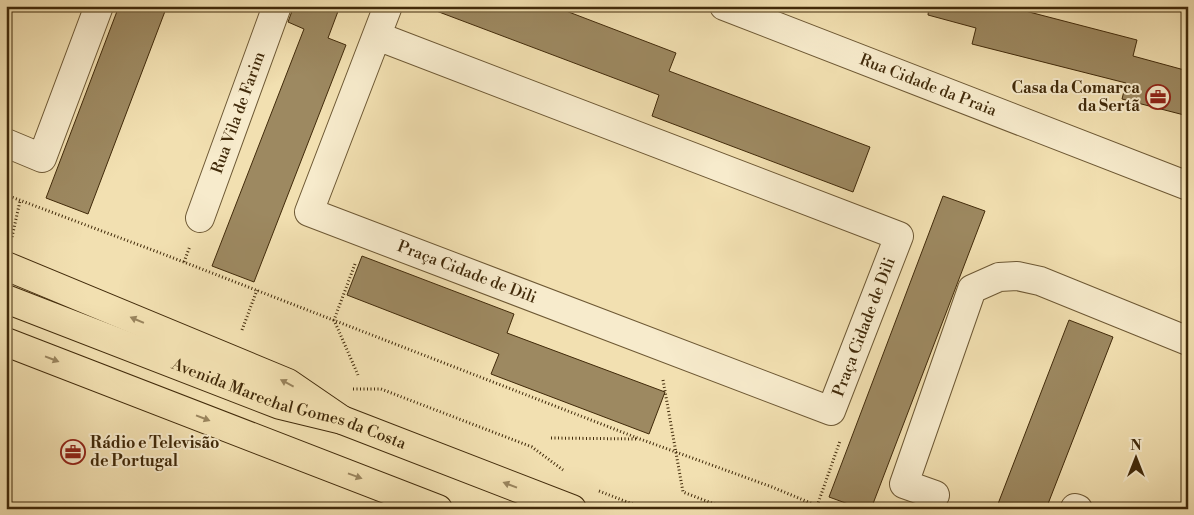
<svg xmlns="http://www.w3.org/2000/svg" width="1194" height="515" viewBox="0 0 1194 515" font-family="'Libre Bodoni',serif">
  <style>
    .building { fill: #9d8961; stroke: #412a0a }
    .lines { fill: none; stroke-linecap: round; stroke-linejoin: round }
    .minor-casing { stroke: #6d5834; stroke-width: 30 }
    .major-casing { stroke: #412a0a; stroke-width: 30 }
    .highway-casing { stroke: #412a0a; stroke-width: 30 }
    .path { stroke: #412a0a; stroke-width: 3; stroke-dasharray: 1 2.5; stroke-linecap: butt }
    .minor { stroke: #f7ebcc; stroke-width: 28 }
    .major { stroke: #f2e0b1; stroke-width: 28 }
    .highway { stroke: #f2e0b1; stroke-width: 28 }
    .oneway { fill: #9a855e }
    .labels { text-anchor: middle; dominant-baseline: central; stroke-width: 4; stroke-linejoin: round; paint-order: stroke }
    .street-label { font-size: 16px; fill: #412a0a; stroke: #f7ebcc }
    .poi-label { font-size: 16px; font-weight: bold; fill: #412a0a; stroke: #f7ebcc; text-anchor: end }
  </style>
  <rect width="100%" height="100%" fill="#f2e0b1"/>
  <filter id="stains"><feTurbulence type="fractalNoise" baseFrequency=".004" numOctaves="4"/><feColorMatrix values="0 0 0 0 .2 0 0 0 0 .09 0 0 0 0 .02 0 0 0 .5 -.17"/></filter>
  <radialGradient id="worn" r=".72"><stop offset=".6" stop-color="#630" stop-opacity="0"/><stop offset="1" stop-color="#630" stop-opacity=".3"/></radialGradient>
  <!-- building -->
  <g class="building">
    <polygon points="119,6 167,6 88,214 46,198"/>
    <polygon points="292,6 340,6 328,38 346,45 254,282 212,266 304,29 288,22 292,11"/>
    <polygon points="431,6 553,6 676,53 669,71 870,147 853,192 652,116 659,95 431,9"/>
    <polygon points="929,6 1006,6 1137,40 1133,56 1188,71 1188,116 1122,99 1126,83 972,44 976,28 928,15"/>
    <polygon points="943,196 985,211 871,509 862,509 829,497"/>
    <polygon points="362,256 514,314 507,333 665,392 649,434 491,374 499,354 347,295"/>
    <polygon points="1069,320 1113,337 1067,455 1046,509 996,509"/>
  </g>
  <g class="lines">
    <defs>
      <g id="minor">
        <path id="s1" d="M 724,6 L 1188,186"/>
        <polyline points="377,36 899,236 831,411 309,212 388,6"/>
        <polyline points="6,143 42,158 99,6"/>
        <path id="s2" d="M 200,218 L 277,6"/>
        <polyline points="935,495 904,484 972,289 999,277 1017,276 1040,281 1188,341"/>
        <polyline points="1075,509 1075,508 1078,509"/>
      </g>
      <g id="major">
        <path id="s3" d="M 6,299 L 280,405 L 342,420 L 572,509"/>
        <polyline points="6,342 438,509"/>
      </g>
      <polyline id="highway" points="6,266 288,383 342,420"/>
    </defs>
    <!-- minor casing -->
    <use href="#minor" class="minor-casing"/>
    <!-- major casing -->
    <use href="#major" class="major-casing"/>
    <!-- highway casing -->
    <use href="#highway" class="highway-casing"/>
    <!-- path -->
    <g class="path">
      <polyline points="6,195 163,254 640,439 772,487 825,509"/>
      <polyline points="12,237 20,201"/>
      <polyline points="184,262 190,246"/>
      <polyline points="355,264 334,320 358,375"/>
      <polyline points="242,330 257,290"/>
      <polyline points="663,380 683,492 727,509"/>
      <polyline points="353,389 381,389 532,447 563,470"/>
      <polyline points="551,438 637,439"/>
      <polyline points="599,491 645,509"/>
      <polyline points="816,509 840,441"/>
    </g>
    <!-- minor -->
    <use href="#minor" class="minor"/>
    <!-- major -->
    <use href="#major" class="major"/>
    <!-- highway -->
    <use href="#highway" class="highway"/>
  </g>
  <!-- one-way arrows -->
  <defs><path id="oneway-solid" d="M-6-.8H1V-3.2L6.5 0L1 3.2V.8H-6Z" transform="scale(1.25)"/></defs>
  <g class="oneway">
    <use href="#oneway-solid" transform="translate(137 320) rotate(-157)"/>
    <use href="#oneway-solid" transform="translate(52 359) rotate(21)"/>
    <use href="#oneway-solid" transform="translate(287 383) rotate(-152)"/>
    <use href="#oneway-solid" transform="translate(203 418) rotate(21)"/>
    <use href="#oneway-solid" transform="translate(355 476) rotate(20)"/>
    <use href="#oneway-solid" transform="translate(510 485) rotate(-159)"/>
  </g>
  <!-- icons -->
  <defs>
    <symbol id="office-ring" viewBox="-11 -11 22 22"><circle r="9.5" fill="#f7ebcc" stroke="#8f2418" stroke-width="1.5"/><path d="M-6-3h4V-5.5h4V-3h4V5H-6ZM-1-4.5V-3h2v-1.5ZM-6 0V1H6V0Z" fill="#8f2418"/></symbol>
  </defs>
  <g fill-rule="evenodd">
    <use href="#office-ring" x="1144" y="83" width="28" height="28"/>
    <use href="#office-ring" x="59" y="438" width="28" height="28"/>
  </g>
  <g class="labels">
    <!-- street labels -->
    <g class="street-label">
      <text stroke="none"><textPath href="#s1" startOffset="219">Rua Cidade da Praia</textPath></text>
      <text stroke="none"><textPath href="#s2" startOffset="112">Rua Vila de Farim</textPath></text>
      <text transform="translate(467 272) rotate(21)">Praça Cidade de Dili</text>
      <text transform="translate(864 327) rotate(-69)">Praça Cidade de Dili</text>
      <text stroke="none"><textPath href="#s3" startOffset="302">Avenida Marechal Gomes da Costa</textPath></text>
    </g>
    <!-- poi labels -->
    <g class="poi-label">
      <text x="1140" y="88">Casa da Comarca<tspan x="1140" dy="18">da Sertã</tspan></text>
      <text x="90" y="443" text-anchor="start">Rádio e Televisão<tspan x="90" dy="18">de Portugal</tspan></text>
    </g>
  </g>
  <!-- margin -->
  <rect width="1194" height="515" fill="none" stroke="#f2e0b1" stroke-width="25"/>
  <rect x="8" y="8" width="1179" height="500" fill="none" stroke="#412a0a" stroke-width="2.5"/>
  <rect x="12" y="12" width="1169" height="490" fill="none" stroke="#412a0a"/>
  <!-- north arrow -->
  <g transform="translate(1136 458)" stroke="#f7ebcc" stroke-width="4" paint-order="stroke">
  <path d="M0-4L9 19L0 12L-9 19Z" fill="#412a0a"/>
  <text y="-8" font-size="14" font-weight="bold" text-anchor="middle" fill="#412a0a">N</text>
  </g>
  <rect width="100%" height="100%" filter="url(#stains)"/>
  <rect width="100%" height="100%" fill="url(#worn)"/>
</svg>
